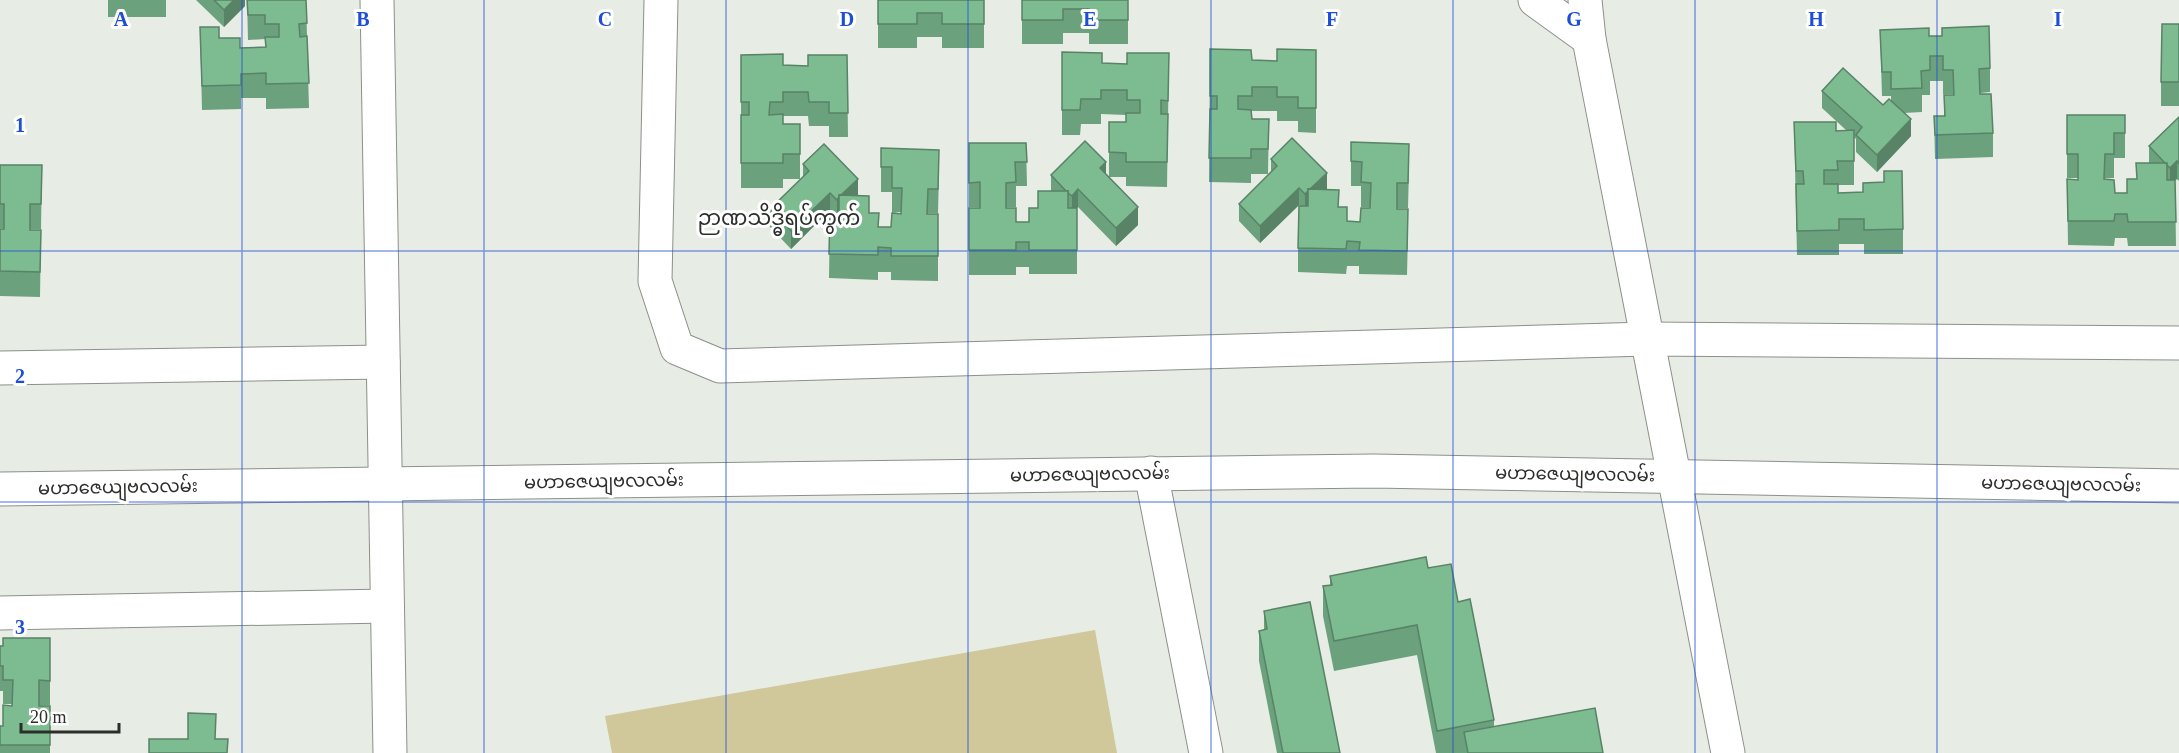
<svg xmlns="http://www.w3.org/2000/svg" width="2179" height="753" viewBox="0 0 2179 753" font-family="'Times New Roman','Noto Sans Myanmar',serif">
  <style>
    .pitch { fill: #d0c79a }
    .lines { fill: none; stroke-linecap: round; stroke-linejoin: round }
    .minor-casing { stroke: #8c908a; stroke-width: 35 }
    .minor { stroke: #fff; stroke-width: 33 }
    .wall { fill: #6ca17d }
    .shaded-wall { fill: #588366 }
    .building { fill: #7dbb91; stroke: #588366; stroke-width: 1.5 }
    .grid { fill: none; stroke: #1d4ed8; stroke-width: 1.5; stroke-opacity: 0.55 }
    .labels { text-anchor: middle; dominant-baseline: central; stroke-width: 6; stroke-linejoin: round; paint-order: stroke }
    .street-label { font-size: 18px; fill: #2c2e2b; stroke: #fff }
    .quarter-label { font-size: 21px; fill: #2c2e2b; stroke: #fff }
    .grid-label { font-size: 20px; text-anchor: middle; font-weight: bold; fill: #1d4ed8; stroke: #fff; stroke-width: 6; stroke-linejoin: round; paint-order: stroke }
  </style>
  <rect width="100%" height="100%" fill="#e7ece5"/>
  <!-- pitch -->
  <polygon class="pitch" points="1095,630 1117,753 612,753 605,716"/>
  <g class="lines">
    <defs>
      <g id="minor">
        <polyline points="377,0 390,753"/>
        <polyline points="661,0 655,281 677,348 720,366 1647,339 2179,343"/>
        <polyline points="1535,0 1589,39"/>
        <polyline points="1585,0 1589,39 1728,753"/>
        <polyline points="0,368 383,362"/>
        <polyline points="1151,473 1206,753"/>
        <polyline points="0,489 1374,471 2179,486"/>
        <polyline points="0,613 387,606"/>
      </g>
    </defs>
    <!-- minor casing -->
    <use href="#minor" class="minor-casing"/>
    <!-- minor -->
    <use href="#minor" class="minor"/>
  </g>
  <!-- wall -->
  <g class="wall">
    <rect x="108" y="0" width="58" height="17"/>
    <polygon points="196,0 245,0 245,6 224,27"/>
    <polygon points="247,0 306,0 309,108 266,109 266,98 241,98 241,109 202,110 200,27 219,38 240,48 265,47 265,39 248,40"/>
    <polygon points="878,0 984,0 984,48 942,48 942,37 917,37 917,48 878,48"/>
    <polygon points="1022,0 1128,0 1128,44 1089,44 1089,33 1063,33 1063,44 1022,44"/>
    <polygon points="2179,24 2179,106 2161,106 2161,82"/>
    <polygon points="1880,30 1929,36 1990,68 1990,92 1980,93 1993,133 1993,157 1935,159 1934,116 1944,116 1944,95 1953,95 1953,94 1943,94 1943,81 1930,81 1930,95 1922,95 1922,112 1904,113 1911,136 1877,172 1856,152 1856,139 1854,137 1854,185 1838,185 1838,193 1903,229 1903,254 1864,254 1864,244 1839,244 1839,255 1797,255 1794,122 1836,131 1846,130 1822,108 1822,91 1883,105 1891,101 1891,96 1882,96"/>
    <polygon points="1210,49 1252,60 1277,61 1316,50 1316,133 1298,132 1298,121 1277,121 1277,111 1252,111 1252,119 1269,119 1268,174 1251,174 1251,183 1209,182"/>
    <polygon points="1062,52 1102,63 1127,64 1169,53 1167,187 1126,186 1126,177 1109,177 1109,122 1126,122 1126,115 1101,114 1101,124 1081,124 1080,135 1062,135"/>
    <polygon points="741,55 783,65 808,66 847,55 848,137 829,137 829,126 809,126 808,116 783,116 783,124 800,124 800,179 783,179 783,188 741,188"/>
    <polygon points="2067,115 2125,115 2125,158 2114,158 2114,178 2105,178 2115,193 2127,193 2149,163 2149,146 2179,117 2179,181 2177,179 2175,180 2176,246 2128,246 2127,238 2115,238 2114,246 2068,245 2067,179 2078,180 2078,178 2067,178"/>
    <polygon points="1351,142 1409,169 1408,208 1397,208 1408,233 1407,275 1359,274 1359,266 1347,266 1346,274 1298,272 1298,248 1300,206 1299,205 1260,243 1239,221 1239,204 1271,172 1271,159 1327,190 1347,221 1360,222 1370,207 1361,207 1361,186 1351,186"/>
    <polygon points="969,143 1026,143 1027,186 1016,186 1016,207 1006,207 1016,222 1029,222 1051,191 1051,175 1106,175 1138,225 1116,246 1078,207 1077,208 1077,274 1029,274 1029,267 1016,267 1016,275 969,275 969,208 980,208 980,207 969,207"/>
    <polygon points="881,148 939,174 938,213 928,213 928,214 938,214 938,281 891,280 891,272 878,272 878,280 829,278 830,212 832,212 830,210 791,249 770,227 770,209 803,177 803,164 858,196 879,227 891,227 901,214 901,212 892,213 892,192 881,192"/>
    <polygon points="0,165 42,165 41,229 30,229 30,230 41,230 40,297 0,296 0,229 4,229 4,228 0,228"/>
    <polygon points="1428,568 1458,602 1494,720 1494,727 1603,753 1436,753 1417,655 1334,671 1323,616 1323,586 1330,585 1330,576"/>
    <polygon points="1264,611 1340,753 1277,753 1259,661 1259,631 1264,630"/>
    <polygon points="50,638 50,705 39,705 50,706 50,753 0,753 0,726 3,726 12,704 3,704 3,691 0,691 0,646"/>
  </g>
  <!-- shaded-wall -->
  <g class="shaded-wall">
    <polygon points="234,0 245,0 245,6 224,27 224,10"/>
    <polygon points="1911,119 1911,136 1877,172 1877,155"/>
    <polygon points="2177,161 2177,179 2170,185 2170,168"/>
    <polygon points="1106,162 1106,179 1100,168"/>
    <polygon points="1327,173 1327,191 1305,211 1305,194"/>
    <polygon points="858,179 858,196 839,197"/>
    <polygon points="1299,188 1299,205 1260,243 1260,226"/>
    <polygon points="1078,189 1078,207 1072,213 1072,196"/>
    <polygon points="830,193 830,210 791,249 791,231"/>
    <polygon points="839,197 839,215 837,217 837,200"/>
    <polygon points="1138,207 1138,225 1116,246 1116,228"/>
  </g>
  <!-- building -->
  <g class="building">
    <polygon points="214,0 234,0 224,10"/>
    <polygon points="247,0 306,0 307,23 299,24 300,37 307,36 309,83 266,84 266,73 241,74 241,85 202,86 200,27 219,27 219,38 240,38 240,48 266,47 265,37 279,37 279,24 265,24 265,15 248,15"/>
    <polygon points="878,0 984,0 984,24 942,24 942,13 917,13 917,24 878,24"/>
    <polygon points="1022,0 1128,0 1128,20 1089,20 1089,9 1063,9 1063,20 1022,20"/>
    <polygon points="2162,24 2179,24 2179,82 2161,82"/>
    <polygon points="1989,26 1990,68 1979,69 1980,94 1991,94 1993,133 1935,135 1934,116 1945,116 1944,95 1954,95 1953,70 1943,70 1943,56 1930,56 1930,70 1921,71 1922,88 1891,89 1891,72 1882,72 1880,30 1929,28 1929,36 1942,36 1942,28"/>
    <polygon points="1210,49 1251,50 1252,60 1277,61 1277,49 1316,50 1316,108 1298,108 1298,97 1277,97 1277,87 1252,87 1252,96 1238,96 1238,109 1251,110 1252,119 1269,119 1268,149 1251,149 1251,158 1209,158 1210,109 1217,109 1217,96 1210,96"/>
    <polygon points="1062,52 1102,53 1102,63 1127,64 1127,53 1169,53 1168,101 1161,100 1161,114 1168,114 1167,162 1126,162 1126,153 1109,152 1109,122 1126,122 1126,113 1140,113 1140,100 1127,100 1127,90 1101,90 1101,99 1081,99 1080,110 1062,110"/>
    <polygon points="783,54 783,65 808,66 808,55 847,55 848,113 829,113 829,102 809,102 808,92 783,92 783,102 770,102 769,115 783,114 783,124 800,124 800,154 783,154 783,163 741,163 741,115 749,115 749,102 741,102 741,55"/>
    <polygon points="1843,68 1883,105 1889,99 1911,119 1877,155 1856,135 1862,127 1822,91"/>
    <polygon points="2067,115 2125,115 2125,133 2114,133 2114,154 2105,154 2104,179 2114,180 2115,193 2127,193 2127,179 2137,179 2136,163 2167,163 2167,180 2175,180 2176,222 2128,222 2127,214 2115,214 2114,221 2068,221 2067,179 2078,180 2078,154 2067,154"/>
    <polygon points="2179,117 2179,164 2177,161 2170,168 2167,165 2167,163 2165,163 2149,146"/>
    <polygon points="1794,122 1836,122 1836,131 1854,130 1854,161 1837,161 1838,170 1824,170 1824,184 1838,184 1838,193 1863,192 1863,183 1884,182 1884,171 1902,171 1903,229 1864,230 1864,219 1839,219 1839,230 1797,231 1796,184 1804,184 1803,171 1796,171"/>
    <polygon points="1292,138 1327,173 1310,189 1308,189 1308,191 1305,194 1299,188 1260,226 1239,204 1277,166 1271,159"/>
    <polygon points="1085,141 1106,162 1100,168 1138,207 1116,228 1078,189 1072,196 1068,193 1068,191 1066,191 1051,175"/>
    <polygon points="1351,142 1409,144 1408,183 1397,183 1397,209 1408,209 1407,251 1359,250 1360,242 1347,241 1346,249 1298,248 1299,206 1308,206 1308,189 1339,190 1338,207 1347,207 1347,221 1360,222 1361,208 1370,208 1371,183 1361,182 1362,162 1351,161"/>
    <polygon points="969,143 1026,143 1027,162 1015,162 1016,182 1006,183 1006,208 1016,208 1016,222 1029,222 1029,208 1038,208 1038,191 1068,191 1068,208 1077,208 1077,250 1029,250 1029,242 1016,242 1016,250 969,250 969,208 980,208 980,182 969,183"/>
    <polygon points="824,144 858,179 841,195 839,195 839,197 837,200 830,193 791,231 770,209 809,171 803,164"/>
    <polygon points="881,148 939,150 938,189 928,189 927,214 938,214 938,256 891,256 891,248 878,247 878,255 829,254 830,212 839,213 839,195 869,196 869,213 879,213 878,227 891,227 892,213 901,214 902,188 892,188 892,167 881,167"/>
    <polygon points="0,165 42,165 41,204 30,204 30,230 41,230 40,272 0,271 0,229 4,229 4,204 0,204"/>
    <polygon points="1426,557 1428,568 1451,564 1458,602 1470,599 1494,720 1437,731 1417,625 1334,641 1323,586 1332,585 1330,576"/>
    <polygon points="1310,602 1340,753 1283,753 1259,631 1267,629 1264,611"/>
    <polygon points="3,638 50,638 50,681 39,680 39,706 50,706 50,745 0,745 0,726 3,726 3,705 12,706 13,680 3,680 3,666 0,666 0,646 3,646"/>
    <polygon points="1595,708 1603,753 1468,753 1464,732"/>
    <polygon points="188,713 216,714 215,739 228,739 227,753 149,753 149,739 188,739"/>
  </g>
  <!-- grid -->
  <path class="grid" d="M 242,0 L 242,753M 484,0 L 484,753M 726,0 L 726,753M 968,0 L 968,753M 1211,0 L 1211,753M 1453,0 L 1453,753M 1695,0 L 1695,753M 1937,0 L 1937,753M 0,251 L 2179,251M 0,502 L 2179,502"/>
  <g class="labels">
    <!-- street labels -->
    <g class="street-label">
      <text transform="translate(1090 474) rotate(-1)">မဟာဇေယျဗလလမ်း</text>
      <text transform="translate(1575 474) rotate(1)">မဟာဇေယျဗလလမ်း</text>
      <text transform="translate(604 481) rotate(-1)">မဟာဇေယျဗလလမ်း</text>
      <text transform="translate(2061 484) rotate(1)">မဟာဇေယျဗလလမ်း</text>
      <text transform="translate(118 487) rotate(-1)">မဟာဇေယျဗလလမ်း</text>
    </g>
    <!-- quarter labels -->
    <g class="quarter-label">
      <text x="779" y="218">ဉာဏသိဒ္ဓိရပ်ကွက်</text>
    </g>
  </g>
  <g class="grid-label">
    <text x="121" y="26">A</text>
    <text x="363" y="26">B</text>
    <text x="605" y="26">C</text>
    <text x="847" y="26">D</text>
    <text x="1090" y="26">E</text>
    <text x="1332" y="26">F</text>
    <text x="1574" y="26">G</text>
    <text x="1816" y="26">H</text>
    <text x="2058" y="26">I</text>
    <text x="20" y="132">1</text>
    <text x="20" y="383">2</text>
    <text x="20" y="634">3</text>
  </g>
  <!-- scale -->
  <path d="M21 723v9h98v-9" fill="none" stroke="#2c2e2b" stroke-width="3"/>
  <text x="30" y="723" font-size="18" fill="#2c2e2b" stroke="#ffffff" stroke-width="4.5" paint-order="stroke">20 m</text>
</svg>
